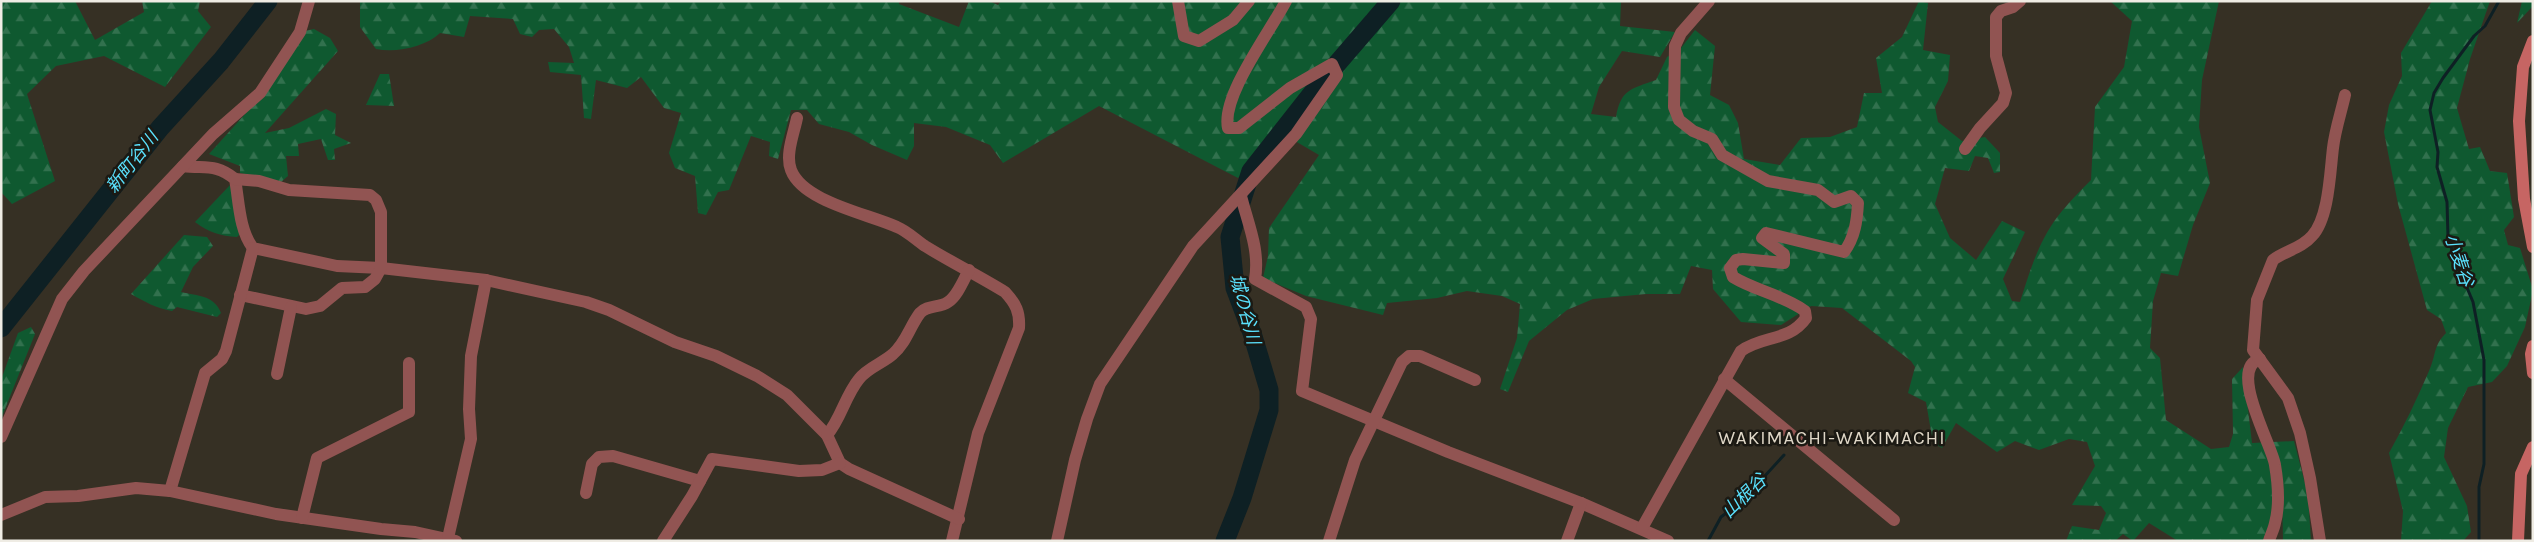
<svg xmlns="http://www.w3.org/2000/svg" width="2534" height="542" viewBox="0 0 2534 542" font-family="Karla,'Noto Sans JP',sans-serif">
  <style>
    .forest { fill: url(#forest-firs) }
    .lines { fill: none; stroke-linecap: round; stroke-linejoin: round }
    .stream { stroke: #0e2024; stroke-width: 3 }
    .river { stroke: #0e2024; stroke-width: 19 }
    .street { stroke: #915452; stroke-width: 12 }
    .secondary { stroke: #c66563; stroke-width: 12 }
    .labels { text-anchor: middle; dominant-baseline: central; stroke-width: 5; stroke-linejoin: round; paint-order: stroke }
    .water-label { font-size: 18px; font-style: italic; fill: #5ae1fd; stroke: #1b1913 }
    .quarter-label { font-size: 19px; letter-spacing: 1px; fill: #dfd7c7; stroke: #1b1913 }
  </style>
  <defs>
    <pattern id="forest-firs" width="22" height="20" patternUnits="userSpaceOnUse" patternTransform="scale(1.25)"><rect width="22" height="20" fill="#0f5930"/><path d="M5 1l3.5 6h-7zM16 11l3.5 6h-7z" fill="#32714e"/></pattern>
  </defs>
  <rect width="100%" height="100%" fill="#363024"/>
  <!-- forest -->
  <g class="forest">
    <polygon points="1,1 75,1 95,40 144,12 142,1 200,1 198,11 211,27 165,87 104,56 56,66 27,94 55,181 12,204 1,192"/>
    <path d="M 360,1 L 899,1 L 899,4 L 959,27 L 969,1 L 989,1 L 998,5 L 1001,1 L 1621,1 L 1620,26 L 1675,32 L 1660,57 L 1622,51 L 1599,87 L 1591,114 L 1616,117 C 1621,89 1631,89 1656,80 L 1667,57 L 1681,48 L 1695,30 L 1715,46 L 1710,95 L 1729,105 L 1738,123 L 1744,159 L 1780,165 L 1801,138 L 1830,137 L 1857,127 L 1864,93 L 1882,93 L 1876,58 L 1902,37 L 1919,1 L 1928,3 L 1923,50 L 1950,55 L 1948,81 L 1935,107 L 1938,122 L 1962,141 L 1985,137 L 2000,153 L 2000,172 L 1994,173 L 1988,158 L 1975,156 L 1969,171 L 1945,168 L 1935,204 L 1950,238 L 1976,260 L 2002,221 L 2025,232 L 2003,279 L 2012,301 L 2020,302 C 2030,270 2040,237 2062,211 C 2071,200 2081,190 2091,180 L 2095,107 L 2124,67 L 2132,21 L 2110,1 L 2219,1 L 2202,80 L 2199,127 L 2210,183 L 2193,225 L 2178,276 L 2161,273 L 2153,301 L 2150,348 L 2160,358 L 2166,420 L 2211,449 L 2229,447 L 2233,434 L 2232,379 L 2243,367 L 2252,443 L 2294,441 L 2308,495 L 2311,541 L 2283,541 L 2282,491 L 2265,541 L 2178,541 L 2149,523 L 2133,541 L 2123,534 L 2115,541 L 2066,541 L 2072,526 L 2099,530 L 2106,513 L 2101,506 L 2072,505 L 2095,466 L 2087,442 L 2069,439 L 2039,450 L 2015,441 L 1997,452 L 1956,423 L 1942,448 L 1933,443 L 1926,402 L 1908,393 L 1915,367 L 1911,361 L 1842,308 L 1811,306 L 1781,325 L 1741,322 L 1713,289 L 1712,270 L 1691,266 L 1680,294 L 1646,294 L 1593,299 L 1567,310 L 1529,341 L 1508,392 L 1500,389 L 1517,338 L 1520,304 L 1502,296 L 1467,291 L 1437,298 L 1387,303 L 1383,315 L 1306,296 L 1263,278 L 1268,256 L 1269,228 L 1319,155 L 1278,131 L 1238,178 L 1099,106 L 1003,163 L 990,145 L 946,127 L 914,123 L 914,146 L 907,160 L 872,145 L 849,132 L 819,124 L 807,110 L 791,110 L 778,159 L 769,156 L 770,142 L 751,136 L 729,190 L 718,192 L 706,215 L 698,213 L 695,176 L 675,168 L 669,153 L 681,113 L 664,108 L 641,77 L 627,88 L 596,80 L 591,119 L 584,118 L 581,75 L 550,72 L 548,62 L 574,63 L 569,47 L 554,29 L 539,30 L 532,37 L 520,34 L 513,19 L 470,16 L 464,37 L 440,33 C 425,47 397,53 376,49 L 360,27 Z"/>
    <path d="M 2432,1 L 2490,1 L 2470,59 L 2457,108 L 2469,149 L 2480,147 L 2490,171 L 2507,173 L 2514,217 L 2504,230 L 2508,245 L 2520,248 L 2533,290 L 2525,327 L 2507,366 L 2492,382 L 2468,387 L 2448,428 L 2444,457 L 2467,506 L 2471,532 L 2463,541 L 2401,541 L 2403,511 L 2389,453 C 2404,426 2417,399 2429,371 C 2436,356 2433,346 2446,333 L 2441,319 L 2427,310 L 2398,204 L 2384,132 L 2389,105 L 2402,76 L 2401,53 Z"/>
    <polygon points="2522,1 2532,1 2532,7 2517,23"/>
    <polygon points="314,29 330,38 338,51 265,133 289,128 326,109 336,114 335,135 351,143 334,149 335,160 328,160 321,139 298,144 299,156 286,156 288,176 281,182 240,173 240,166 209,154 266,91 305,31"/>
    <polygon points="380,74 389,74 394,106 366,105"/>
    <path d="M 231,184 L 240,234 L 237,237 C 221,236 208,232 195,222 Z"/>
    <path d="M 184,235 L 207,237 L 213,246 L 193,267 L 181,292 C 198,296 214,295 221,313 L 217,317 L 177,307 L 172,311 C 156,308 145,302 131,294 Z"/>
    <polygon points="31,327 35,334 1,419 1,380 18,333"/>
  </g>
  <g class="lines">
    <!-- stream -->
    <g class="stream">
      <polyline points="1708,541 1721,517 1742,501 1784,455"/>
      <polyline points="2479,541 2479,487 2484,464 2484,360 2473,302 2454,257 2448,237 2447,202 2437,167 2438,152 2430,110 2434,93 2443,78 2474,36 2485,26 2499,1"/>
    </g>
    <!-- river -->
    <g class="river">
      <polyline points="1,328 160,128 221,61 268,1"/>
      <polyline points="1225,541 1242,498 1269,410 1269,390 1252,333 1235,288 1230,237 1251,171 1317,87 1391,1"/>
    </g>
    <!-- street -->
    <g class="street">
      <polyline points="1178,1 1184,36 1199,41 1233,20 1249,1"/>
      <path d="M 797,118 C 794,133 785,155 791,170 C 803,202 869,214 897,227 C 907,231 916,240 925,246 C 951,262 979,276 1005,292 C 1016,304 1020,312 1019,328 L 978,433 L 952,541"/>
      <polyline points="1965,149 1980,128 2003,103 2006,93 1996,56 1996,17 2001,11 2013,7 2020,1"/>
      <path d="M 183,166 C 205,169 215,163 235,179 C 239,201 239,230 253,248 L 337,266 L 381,268 L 486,280 L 586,302 L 609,310 L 675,342 L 716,356 L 757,376 L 787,395 L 827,435 L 840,463 L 849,469 L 959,519"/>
      <polyline points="235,179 259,181 289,190 370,195 376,200 381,212 381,268 375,279 365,287 342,288 320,306 306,309 240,295"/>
      <path d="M 1241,196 C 1248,224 1260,250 1255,279 L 1306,307 L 1311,319 L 1302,391 L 1448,452 L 1581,503 L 1668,541"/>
      <path d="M 2260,359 C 2227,368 2273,447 2275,465 C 2278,483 2280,505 2275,523 C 2274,529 2271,534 2269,541"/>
      <polyline points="277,374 291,307"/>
      <polyline points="1724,379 1894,520"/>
      <path d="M 827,435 C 841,419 845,396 859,379 C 867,368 883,363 893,354 C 906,343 910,326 920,313 C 927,305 940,308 948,302 C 957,297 964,279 969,270"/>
      <polyline points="1,437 62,299 84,271 213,134 260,93 300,32 309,1"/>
      <polyline points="170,491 205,373 222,359 226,351 253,248"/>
      <polyline points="586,493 592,464 599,457 613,456 700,481"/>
      <polyline points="1,515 45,497 78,496 136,488 170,491 276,514 381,529 415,532 456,541"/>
      <polyline points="302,518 317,458 409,412 409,363"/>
      <path d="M 1642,528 L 1741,351 C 1763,335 1789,342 1806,318 L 1805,311 C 1783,295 1756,291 1733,277 L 1730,268 L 1736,260 L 1743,259 L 1784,263 L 1784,254 L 1762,238 L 1766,233 L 1844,252 C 1855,237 1857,221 1858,203 L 1851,196 L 1834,202 L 1818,190 L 1768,181 L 1722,155 L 1712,139 L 1693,131 L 1679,120 L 1674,107 L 1675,46 L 1681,33 L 1709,1"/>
      <polyline points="448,538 471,439 469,409 471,356 486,280"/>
      <polyline points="663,541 692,496 712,459 799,471 822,470 840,463"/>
      <path d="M 1057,541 L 1075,460 L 1087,419 L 1100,384 L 1193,246 L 1296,134 L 1337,75 L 1332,64 L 1290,88 L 1239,128 L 1228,128 C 1221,96 1270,32 1286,1"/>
      <polyline points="1329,541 1355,460 1402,362 1409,356 1420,356 1475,380"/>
      <polyline points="1567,541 1581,503"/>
      <path d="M 2320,541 L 2310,478 L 2300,433 L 2288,398 L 2253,350 L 2257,300 L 2273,260 C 2285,251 2302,248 2312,236 C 2329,218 2330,172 2333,148 C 2335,130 2341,113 2345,95"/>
    </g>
    <!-- secondary -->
    <g class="secondary">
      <polyline points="2533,41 2523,67 2519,121 2524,199 2533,247"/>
      <polyline points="2533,346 2531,354 2533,373"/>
      <polyline points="2518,541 2521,474 2533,447"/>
    </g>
  </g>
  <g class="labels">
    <!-- water labels -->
    <g class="water-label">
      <text transform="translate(132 162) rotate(-52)">新町谷川</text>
      <text transform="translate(2459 260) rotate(72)">小麦谷</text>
      <text transform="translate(1245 309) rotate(75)">城の谷川</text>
      <text transform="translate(1744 496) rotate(-44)">山根谷</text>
    </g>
    <!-- quarter labels -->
    <g class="quarter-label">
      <text x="1832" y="438">WAKIMACHI-WAKIMACHI</text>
    </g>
  </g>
  <!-- border -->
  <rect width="2534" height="542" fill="none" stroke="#efece4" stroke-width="5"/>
</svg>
